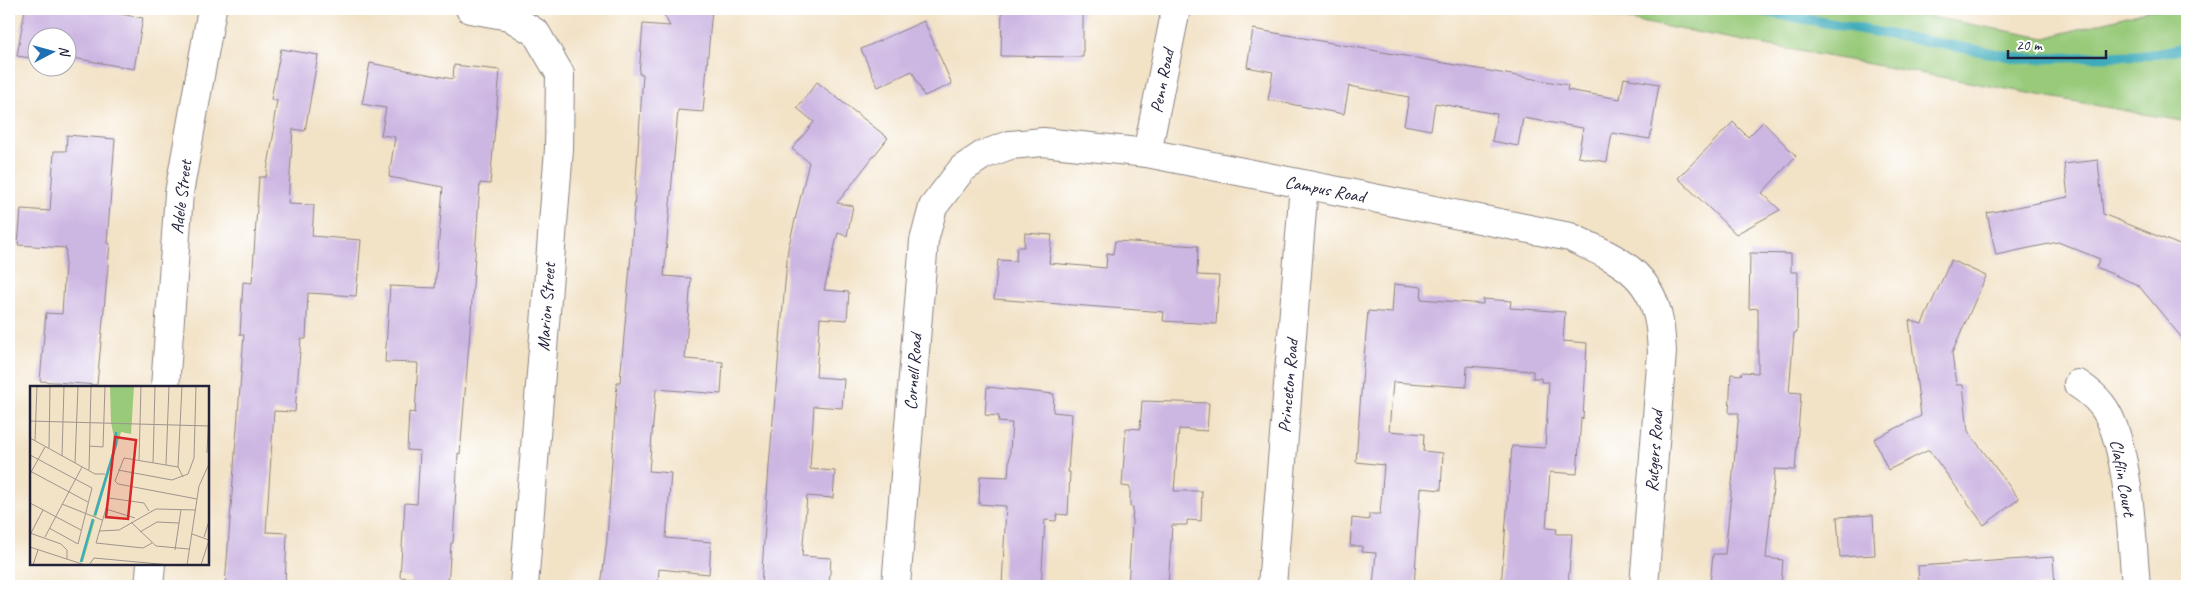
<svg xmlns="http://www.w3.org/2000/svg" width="2196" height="595" viewBox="0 0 2196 595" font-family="Caveat,sans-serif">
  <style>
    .green { fill: #99ca7a; stroke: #5e765a }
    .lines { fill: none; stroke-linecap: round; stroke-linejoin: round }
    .stream { stroke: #3dabbb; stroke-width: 10 }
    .building { fill: #ccb6e2 }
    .street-casing { stroke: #8a8280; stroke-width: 30 }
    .street { stroke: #fff; stroke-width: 28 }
    .labels { text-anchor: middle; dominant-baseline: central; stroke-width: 5; stroke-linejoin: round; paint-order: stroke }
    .street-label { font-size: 18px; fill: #22223b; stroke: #fff }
    .inset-river { fill: none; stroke: #3dabbb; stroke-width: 2.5 }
    .inset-road { fill: none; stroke: #9f958e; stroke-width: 1 }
    .view { fill: #d62828; fill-opacity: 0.15; stroke: #d62828; stroke-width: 2.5 }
    .inset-edge { fill: none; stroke: #22223b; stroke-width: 2.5 }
  </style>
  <rect width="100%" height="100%" fill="#fff"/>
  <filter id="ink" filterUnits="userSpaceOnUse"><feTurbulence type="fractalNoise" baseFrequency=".02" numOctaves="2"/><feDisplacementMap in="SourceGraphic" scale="10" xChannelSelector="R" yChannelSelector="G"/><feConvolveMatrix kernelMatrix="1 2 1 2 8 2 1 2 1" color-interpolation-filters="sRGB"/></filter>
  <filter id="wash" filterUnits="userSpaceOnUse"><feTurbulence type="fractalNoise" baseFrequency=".0096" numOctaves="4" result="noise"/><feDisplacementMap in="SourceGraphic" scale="20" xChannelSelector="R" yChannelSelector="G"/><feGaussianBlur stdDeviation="1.12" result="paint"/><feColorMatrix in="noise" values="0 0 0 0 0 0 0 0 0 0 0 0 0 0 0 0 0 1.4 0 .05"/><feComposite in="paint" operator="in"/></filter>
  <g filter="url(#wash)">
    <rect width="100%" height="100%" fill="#f2e2c6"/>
    <!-- green -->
    <polygon class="green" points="1569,9 1889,9 2045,38 2153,9 2187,9 2187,122"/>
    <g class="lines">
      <!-- stream -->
      <polyline class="stream" points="1751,9 2024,59 2148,55 2187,47"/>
    </g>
    <g id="blocks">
      <!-- building -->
      <g class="building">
        <polygon points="25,9 91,9 143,18 134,69 68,57 68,38 38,38 38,59 17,56"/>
        <polygon points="661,9 712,9 703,112 678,110 664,276 691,278 685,359 723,362 721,394 656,389 649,471 671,473 666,538 711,542 709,574 659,569 658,586 601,586 607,539 617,382 620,382 631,254 643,74 639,74 643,24 670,26"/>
        <polygon points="1002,9 1083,9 1083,57 1001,56"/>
        <polygon points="924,21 952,84 924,96 912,71 878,87 861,49"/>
        <polygon points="1253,29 1568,85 1567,90 1620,99 1624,78 1659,84 1650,139 1612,133 1607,162 1578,157 1583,128 1523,118 1518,146 1492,141 1497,114 1435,103 1431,130 1404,125 1409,97 1349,86 1344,114 1268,100 1273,72 1247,67"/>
        <polygon points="281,49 318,55 305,131 293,129 288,204 314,205 312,236 361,240 356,296 308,293 306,339 301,339 295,412 274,411 266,532 287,533 285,586 225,586 244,335 240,335 243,282 252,283 259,177 266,177 275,126 273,126 277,100 271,99"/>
        <polygon points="370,63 453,79 454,65 500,70 490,184 480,183 469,344 460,454 458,453 453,543 451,543 448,586 411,586 411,578 400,577 405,503 417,504 420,451 407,450 409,412 415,413 418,363 385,362 390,286 435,288 443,187 389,177 395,137 381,135 386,108 362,104"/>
        <polygon points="817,82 888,138 837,203 853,206 847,236 838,233 824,290 849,292 847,320 820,318 816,377 844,379 842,408 814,406 810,469 835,471 833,498 807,496 802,556 831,558 829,586 761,586 769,466 788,249 809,162 792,149 814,122 797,108"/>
        <polygon points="1733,122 1748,137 1763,122 1796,156 1762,193 1780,210 1736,234 1678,178"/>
        <polygon points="67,135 115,139 107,243 110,244 97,385 40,381 46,313 62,314 66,248 18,245 21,209 50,211 54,151 66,151"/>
        <polygon points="2098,160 2103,214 2187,248 2187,344 2138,285 2096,267 2100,259 2058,242 1996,255 1987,213 2068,197 2064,164"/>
        <polygon points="1025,233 1052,235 1049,263 1106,268 1107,253 1113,254 1115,241 1198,246 1197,275 1219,276 1216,324 1163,321 1164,312 994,299 998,260 1016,261 1017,247 1024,247"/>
        <polygon points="1750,253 1791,254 1791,272 1798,272 1797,333 1794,333 1789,392 1801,393 1795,470 1775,469 1766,558 1783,560 1781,586 1718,586 1710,584 1713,554 1725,554 1739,413 1729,413 1731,374 1741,375 1742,372 1758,373 1758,308 1749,309"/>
        <polygon points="1951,260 1986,276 1952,353 1956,385 1963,385 1968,431 2019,499 1984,525 1929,450 1888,470 1874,439 1921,416 1909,320 1922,324"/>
        <polygon points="1394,284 1422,287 1421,299 1483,304 1483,299 1511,301 1510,308 1565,312 1563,341 1587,343 1583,419 1581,418 1577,474 1550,472 1546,528 1557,529 1556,534 1572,534 1568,586 1501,586 1512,446 1545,448 1549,382 1541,382 1541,378 1533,378 1533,371 1467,366 1466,387 1393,382 1389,431 1424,434 1423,451 1443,453 1441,490 1421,488 1414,586 1373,586 1376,553 1362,552 1362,546 1350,546 1352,518 1369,520 1369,514 1380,514 1384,465 1356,462 1360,405 1368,311 1392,313"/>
        <polygon points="987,387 1054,394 1053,412 1072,414 1068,472 1070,472 1068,515 1057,514 1056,521 1045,520 1041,586 1002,586 1006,506 979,504 980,476 1008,477 1012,423 998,422 999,416 985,415"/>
        <polygon points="1142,401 1209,403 1207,431 1179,429 1174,491 1202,491 1201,521 1187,520 1187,525 1172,525 1168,586 1128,586 1133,507 1130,507 1130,487 1122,486 1126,428 1140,429"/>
        <polygon points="1873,515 1875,555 1840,557 1837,517"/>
        <polygon points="2053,557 2055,586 1919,586 1918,566"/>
      </g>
    </g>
  </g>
  <g filter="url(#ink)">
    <use href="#blocks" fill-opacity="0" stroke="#8a8280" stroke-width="1"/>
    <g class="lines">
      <defs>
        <g id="street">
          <polyline points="470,9 509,16 536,33 560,74 559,149 524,586"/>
          <polyline points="1147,153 1176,9"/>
          <path d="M 2078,384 C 2087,390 2095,396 2101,404 C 2129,437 2132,542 2136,586"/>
          <polyline points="165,388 179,193 212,9"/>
          <polyline points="149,586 151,564"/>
          <path d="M 896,586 L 924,241 L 933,207 L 962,169 L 983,155 L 1010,145 L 1043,142 L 1147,153 L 1570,237 C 1609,256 1648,268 1658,317 C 1661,328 1661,340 1662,352 L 1644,586"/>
          <polyline points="1272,586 1304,185"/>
        </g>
      </defs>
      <!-- street casing -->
      <use href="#street" class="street-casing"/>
      <!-- street -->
      <use href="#street" class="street"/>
    </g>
  </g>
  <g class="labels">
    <!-- street labels -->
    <g class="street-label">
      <text transform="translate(1162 81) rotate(-79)">Penn Road</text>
      <text transform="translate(1325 189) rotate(11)">Campus Road</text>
      <text transform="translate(181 197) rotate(-83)">Adele Street</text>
      <text transform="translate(546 307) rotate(-86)">Marion Street</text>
      <text transform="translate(913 372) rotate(-86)">Cornell Road</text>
      <text transform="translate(1288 386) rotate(-85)">Princeton Road</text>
      <text transform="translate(1654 451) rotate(-86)">Rutgers Road</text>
      <text transform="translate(2123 478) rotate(80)">Claflin Court</text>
    </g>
  </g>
  <!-- overview -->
  <g transform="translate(30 386)">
    <rect width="179" height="179" fill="#f2e2c6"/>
    <path d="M 80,0 L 104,0 L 101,48 L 91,46 L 66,131 L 63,130 L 85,57 L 81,36 ZM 63,133 L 65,134 L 53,176 L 50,175 Z" fill="#99ca7a"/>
    <path class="inset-river" d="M 65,129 L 86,58 L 86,46M 51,176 L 63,133"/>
    <path class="inset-road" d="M 152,0 L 148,81 L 153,91M 0,35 L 179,40M 0,52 L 65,88 L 75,88M 5,55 L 7,0M 59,60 L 73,61 L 75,0M 19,62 L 20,0M 177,67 L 179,24M 0,69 L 62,102 L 48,158 L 19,142M 32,70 L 34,0M 109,74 L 111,0M 45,77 L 48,0M 123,77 L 125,0M 136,79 L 139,0M 148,81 L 94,72 L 85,95 L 88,98 L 167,113M 59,84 L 61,0M 88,84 L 142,94 L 158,88 L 164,72 L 166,0M 0,85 L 58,116M 0,88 L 15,61M 0,117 L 51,144M 32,118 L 72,134M 76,123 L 105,132M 119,125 L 114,117 L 79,112 L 66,157 L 113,162 L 122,157M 101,136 L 126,160 L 159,163M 69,145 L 89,144 L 126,123 L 166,124M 110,146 L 127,136 L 149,137M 0,147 L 31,158 L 37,164 L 37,173M 1,147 L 13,124M 162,148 L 179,154M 15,151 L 52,81M 174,151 L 179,135M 0,161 L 55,179M 145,164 L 151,124M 3,179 L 8,164M 59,179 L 64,172 L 140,179M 157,179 L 169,100 L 179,78M 171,179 L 179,154"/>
    <path class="view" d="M 85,51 L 106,54 L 98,133 L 76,131 Z"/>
    <rect width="179" height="179" class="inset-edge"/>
  </g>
  <!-- margin -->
  <rect width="2196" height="595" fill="none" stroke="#fff" stroke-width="30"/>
  <!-- north arrow -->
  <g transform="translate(52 52) rotate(84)"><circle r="24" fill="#ffffff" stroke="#a7a7b1"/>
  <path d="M0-4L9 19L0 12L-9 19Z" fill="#1f6fb2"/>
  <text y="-8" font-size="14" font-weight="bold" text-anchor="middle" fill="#22223b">N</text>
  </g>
  <!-- scale -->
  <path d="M2008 50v8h98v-8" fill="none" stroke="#22223b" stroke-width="2.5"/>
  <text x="2016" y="50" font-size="15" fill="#22223b" stroke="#ffffff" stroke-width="4" paint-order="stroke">20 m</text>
</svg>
